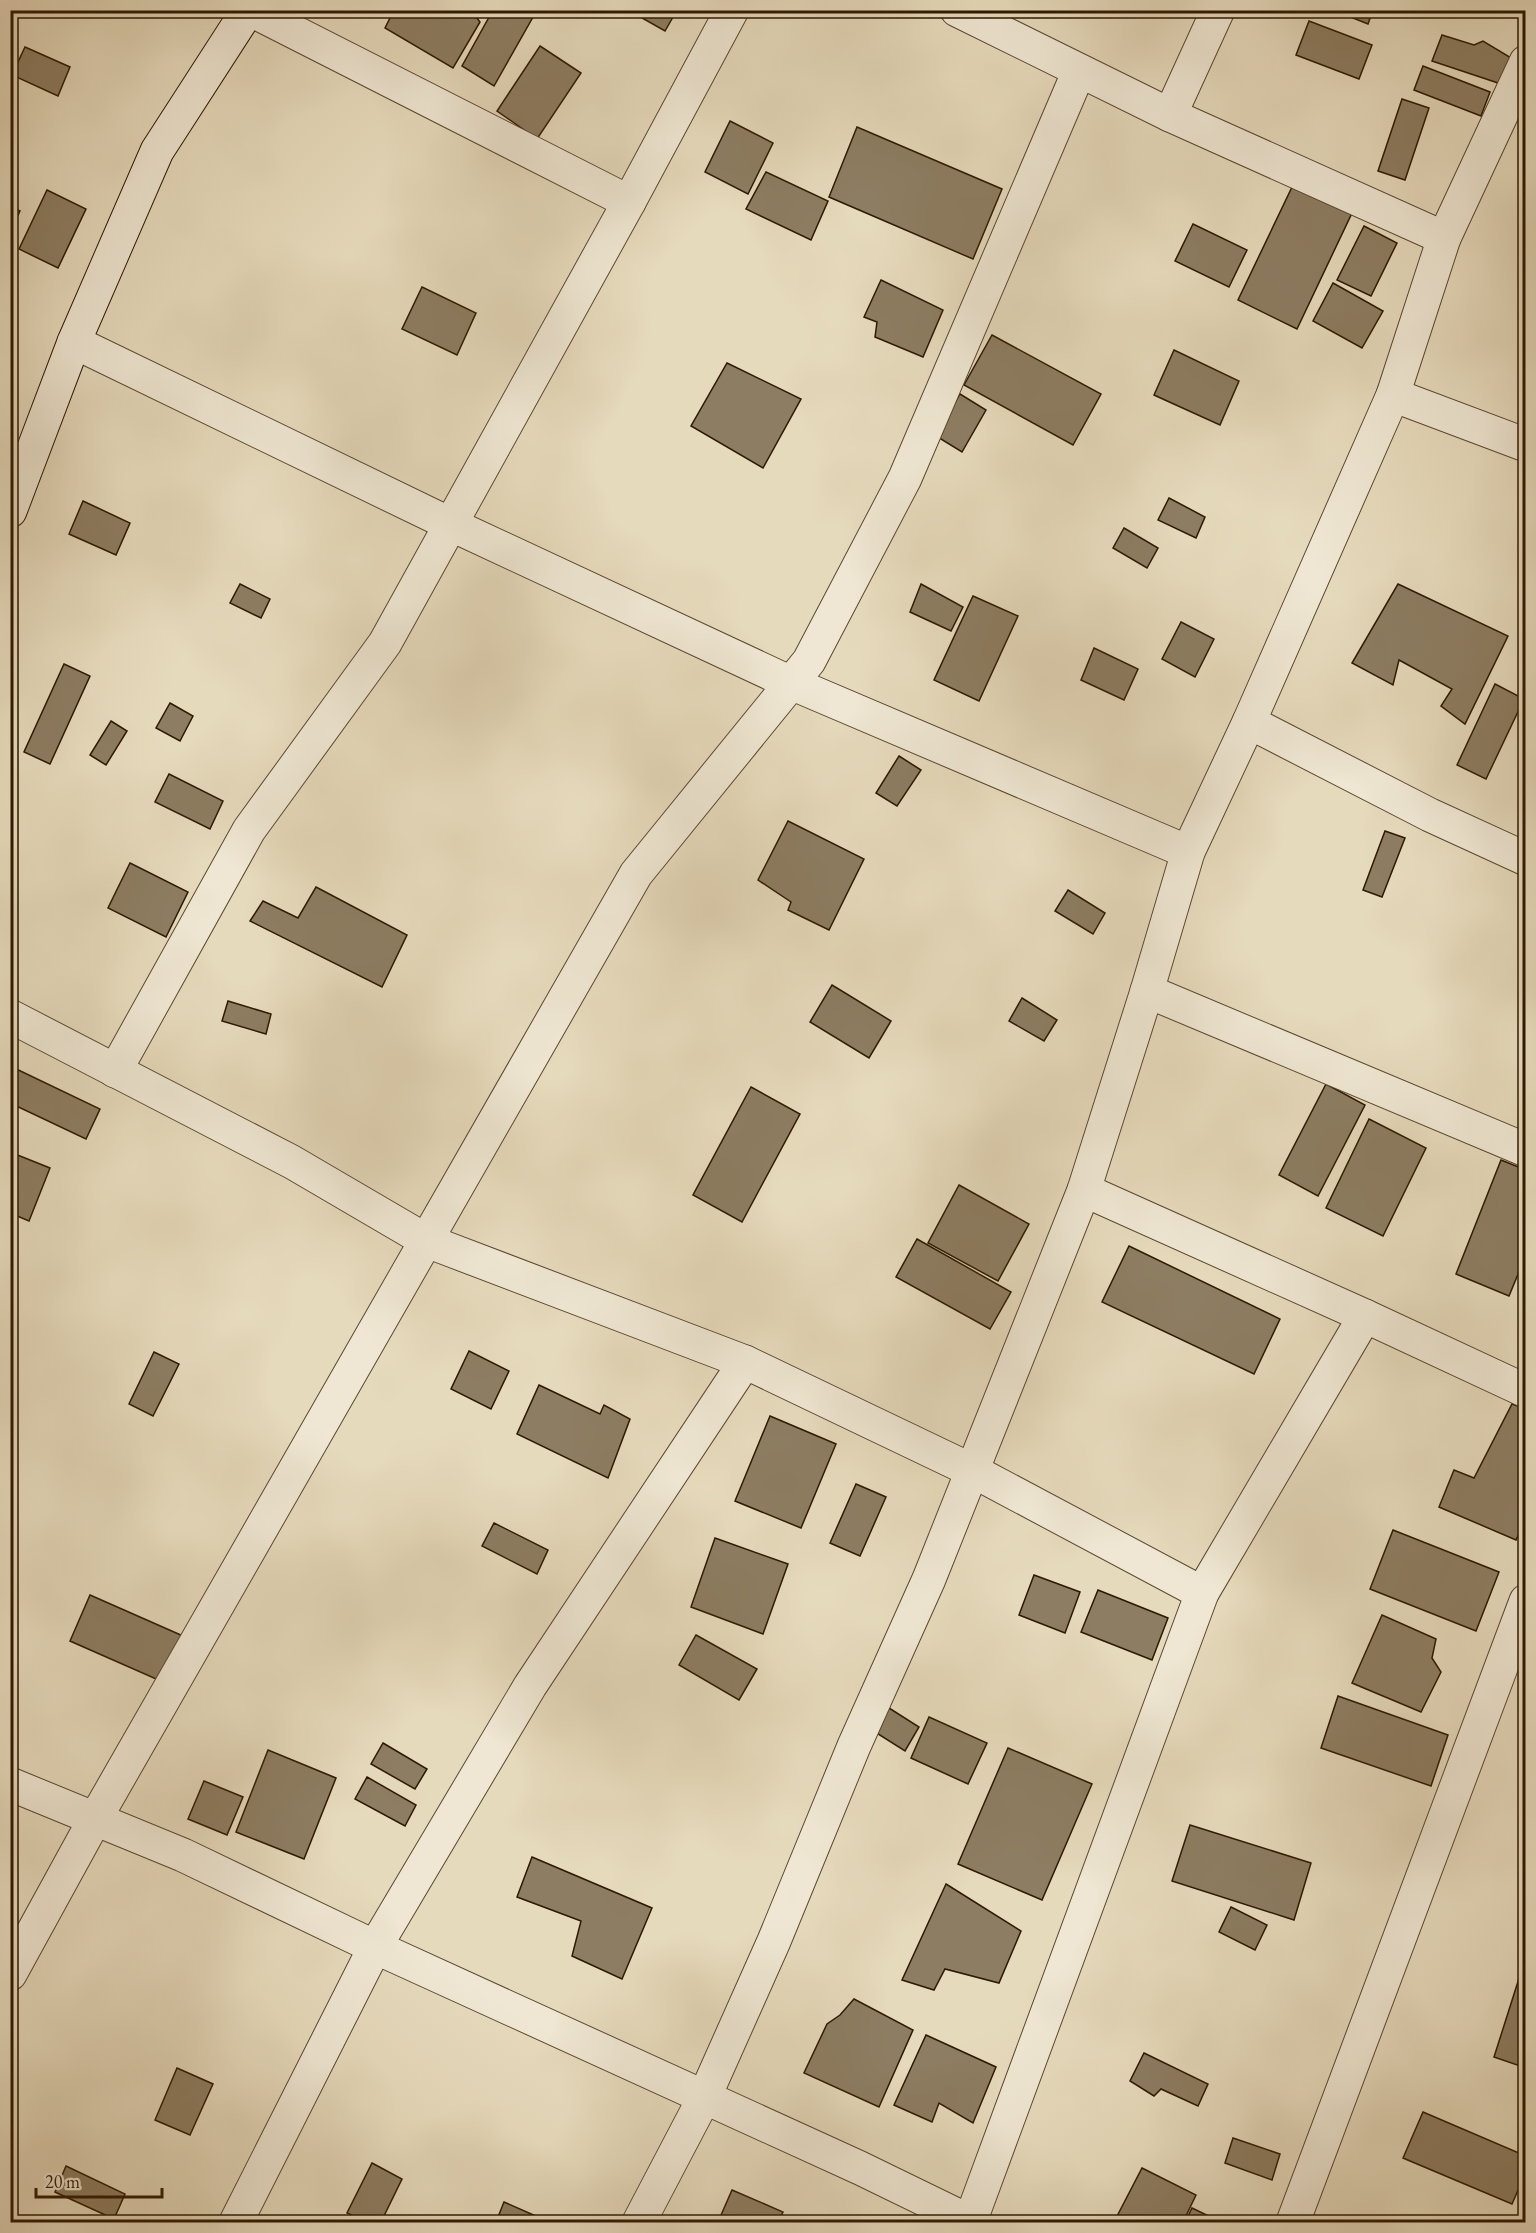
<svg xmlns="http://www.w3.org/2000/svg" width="1536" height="2233" viewBox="0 0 1536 2233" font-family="'EB Garamond',serif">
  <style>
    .building { fill: #8d7d62; stroke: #2d1801; stroke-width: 1.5 }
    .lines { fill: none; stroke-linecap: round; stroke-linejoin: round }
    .street-casing { stroke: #5b4830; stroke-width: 35 }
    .secondary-casing { stroke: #2d1801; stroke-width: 35 }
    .street { stroke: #efe7d3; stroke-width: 33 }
    .secondary { stroke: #efe7d3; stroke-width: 33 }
  </style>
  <rect width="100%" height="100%" fill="#e6dabc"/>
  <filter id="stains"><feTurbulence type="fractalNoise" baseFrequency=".00333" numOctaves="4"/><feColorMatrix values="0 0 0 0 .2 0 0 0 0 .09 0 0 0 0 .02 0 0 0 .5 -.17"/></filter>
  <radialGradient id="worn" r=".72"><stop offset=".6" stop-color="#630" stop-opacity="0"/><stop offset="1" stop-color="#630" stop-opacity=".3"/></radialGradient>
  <!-- building -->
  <g class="building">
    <polygon points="394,10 471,10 480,22 453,68 385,28"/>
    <polygon points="493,10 537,10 494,86 462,66"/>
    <polygon points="628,10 677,10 665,31"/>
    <polygon points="1333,10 1373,10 1368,24"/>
    <polygon points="1309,21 1372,45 1359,79 1296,55"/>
    <polygon points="1442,35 1474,45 1483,41 1513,59 1507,86 1432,61"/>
    <polygon points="540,46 581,73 537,139 497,111"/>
    <polygon points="25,47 70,67 58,96 12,75"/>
    <polygon points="1423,66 1490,92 1481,116 1414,90"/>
    <polygon points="1402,99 1429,108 1405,180 1378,171"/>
    <polygon points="730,121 773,143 748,194 705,172"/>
    <polygon points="857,127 1002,189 973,259 829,197"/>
    <polygon points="766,172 828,201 811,240 746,209"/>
    <polygon points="1293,185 1352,213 1297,329 1238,300"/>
    <polygon points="47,190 86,209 58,268 19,249"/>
    <polygon points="10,207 20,211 10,233"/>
    <polygon points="1193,224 1247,250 1229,287 1175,261"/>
    <polygon points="1364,226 1397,243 1371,296 1337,280"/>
    <polygon points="881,280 943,310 923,357 875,337 877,322 864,317"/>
    <polygon points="1333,283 1383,311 1362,348 1313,321"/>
    <polygon points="422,287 476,313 457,355 402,329"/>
    <polygon points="992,335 1101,394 1073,445 964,385"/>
    <polygon points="1174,350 1239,381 1220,425 1154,395"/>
    <polygon points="727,363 801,399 763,468 691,426"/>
    <polygon points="960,394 986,410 962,452 936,436"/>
    <polygon points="1169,498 1205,517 1196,538 1158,520"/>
    <polygon points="83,501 130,523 116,555 69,534"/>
    <polygon points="1124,528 1158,548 1147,568 1113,548"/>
    <polygon points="240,584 270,599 261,618 230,603"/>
    <polygon points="921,584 963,607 951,631 910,612"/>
    <polygon points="1398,584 1508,636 1465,724 1441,706 1452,689 1399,660 1393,685 1352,663"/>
    <polygon points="973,596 1018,616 979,701 934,680"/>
    <polygon points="1181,622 1214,639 1195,677 1162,659"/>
    <polygon points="1094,648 1138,669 1124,700 1081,680"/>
    <polygon points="64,664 90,676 50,764 24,752"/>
    <polygon points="1495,684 1524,699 1486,779 1457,765"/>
    <polygon points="170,703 193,716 180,741 156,728"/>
    <polygon points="111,721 127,731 106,765 90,755"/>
    <polygon points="899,756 921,770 897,806 876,793"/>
    <polygon points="169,774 223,801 210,829 155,802"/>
    <polygon points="788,821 864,859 829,930 788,910 791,902 758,880"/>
    <polygon points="1385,831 1405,838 1382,897 1363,890"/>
    <polygon points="130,863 188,892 166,937 108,908"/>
    <polygon points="316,887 407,935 382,987 250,921 263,901 298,918"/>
    <polygon points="1068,890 1105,913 1093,934 1055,911"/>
    <polygon points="832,985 891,1021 869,1058 810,1022"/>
    <polygon points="1022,998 1057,1020 1044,1041 1009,1021"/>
    <polygon points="228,1001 271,1014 266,1034 222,1021"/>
    <polygon points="10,1066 100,1109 86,1139 10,1103"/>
    <polygon points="1326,1084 1365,1105 1318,1196 1279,1175"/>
    <polygon points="751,1087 800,1114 742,1222 693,1195"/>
    <polygon points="1369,1119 1426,1148 1383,1236 1326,1208"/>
    <polygon points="10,1152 50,1168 29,1221 10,1213"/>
    <polygon points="1501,1160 1526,1170 1526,1255 1509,1296 1456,1274"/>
    <polygon points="959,1185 1029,1224 998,1281 928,1243"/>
    <polygon points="917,1239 1011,1292 990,1329 896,1277"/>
    <polygon points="1129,1246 1280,1319 1254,1374 1102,1302"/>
    <polygon points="469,1351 509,1371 491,1409 451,1389"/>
    <polygon points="154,1352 179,1364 153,1416 129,1404"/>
    <polygon points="539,1385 600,1414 604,1405 630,1419 608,1478 517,1434"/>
    <polygon points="1512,1404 1526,1409 1526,1519 1516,1540 1439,1507 1454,1470 1474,1478"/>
    <polygon points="770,1416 836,1444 801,1528 735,1501"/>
    <polygon points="856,1484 886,1497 860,1556 830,1543"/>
    <polygon points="494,1523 548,1550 537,1574 482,1546"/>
    <polygon points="1393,1530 1499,1572 1476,1631 1370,1589"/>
    <polygon points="715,1538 788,1564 763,1634 691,1607"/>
    <polygon points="1034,1575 1080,1592 1065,1633 1019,1615"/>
    <polygon points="1098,1590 1168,1618 1152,1660 1081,1632"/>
    <polygon points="90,1595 183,1636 163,1682 70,1641"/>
    <polygon points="1382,1615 1436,1639 1432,1658 1441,1672 1421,1712 1352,1683"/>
    <polygon points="696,1635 757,1669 739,1700 679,1665"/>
    <polygon points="1338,1696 1448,1735 1431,1786 1321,1748"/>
    <polygon points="889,1708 919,1727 905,1751 875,1732"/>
    <polygon points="929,1717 987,1743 968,1784 911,1758"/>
    <polygon points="383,1743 427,1769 415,1789 371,1764"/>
    <polygon points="1008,1748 1092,1784 1042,1900 958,1864"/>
    <polygon points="268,1750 336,1778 304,1859 236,1832"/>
    <polygon points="367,1777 416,1805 405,1826 355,1799"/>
    <polygon points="204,1781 243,1797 227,1835 188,1819"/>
    <polygon points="1190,1825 1311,1863 1294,1920 1172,1881"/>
    <polygon points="532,1857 652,1908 622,1979 572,1956 581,1921 517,1897"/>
    <polygon points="946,1884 1021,1931 999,1983 945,1969 934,1990 902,1980"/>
    <polygon points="1231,1907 1267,1925 1255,1950 1219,1932"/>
    <polygon points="1522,1969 1526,1970 1526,2068 1494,2057"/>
    <polygon points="854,1999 913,2030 879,2107 804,2073 827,2024 840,2015"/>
    <polygon points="926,2035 996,2067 973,2123 939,2103 932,2122 894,2105"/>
    <polygon points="1144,2053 1208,2084 1198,2106 1161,2089 1154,2096 1130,2081"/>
    <polygon points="177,2068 213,2084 190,2135 155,2120"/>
    <polygon points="1423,2112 1526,2156 1526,2172 1512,2204 1403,2158"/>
    <polygon points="1233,2138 1280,2154 1272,2180 1225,2163"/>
    <polygon points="372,2163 402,2179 381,2222 366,2222 347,2213"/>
    <polygon points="66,2166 125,2194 114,2219 55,2192"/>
    <polygon points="1142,2168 1196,2195 1183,2222 1114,2222"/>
    <polygon points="732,2190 783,2212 778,2222 718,2222"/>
    <polygon points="504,2202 538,2217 536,2222 496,2222"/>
    <polygon points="1192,2208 1221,2222 1185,2222"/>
  </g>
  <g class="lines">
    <defs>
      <g id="street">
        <polyline points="251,10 629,202"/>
        <polyline points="957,10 1170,115 1444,238"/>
        <polyline points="1170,115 1218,10"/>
        <polyline points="74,342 450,524 791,683 1188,852"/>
        <polyline points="1393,395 1526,445"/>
        <polyline points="1249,722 1430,815 1526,859"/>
        <polyline points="1147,991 1526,1150"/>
        <polyline points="10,1016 292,1162 427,1241 745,1362 973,1471 1202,1593"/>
        <polyline points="115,1071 249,830 385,643 629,202 732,10"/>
        <polyline points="1084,1190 1365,1316 1526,1391"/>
        <polyline points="10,1784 183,1855 375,1947 860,2168 971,2222"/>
        <polyline points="10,1974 95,1819 636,874 809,661 905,478 1079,71"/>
        <polyline points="236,2222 375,1947 530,1686 745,1362"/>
        <polyline points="639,2222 704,2098 774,1941 854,1746 929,1579 1084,1190 1147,991 1188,852 1249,722 1393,395 1444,238 1526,62"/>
        <polyline points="970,2222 1202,1593 1365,1316"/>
        <polyline points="1293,2222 1526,1601"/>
      </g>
      <polyline id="secondary" points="10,511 74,342 157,151 248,10"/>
    </defs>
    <!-- street casing -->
    <use href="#street" class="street-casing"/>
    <!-- secondary casing -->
    <use href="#secondary" class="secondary-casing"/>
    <!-- street -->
    <use href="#street" class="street"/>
    <!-- secondary -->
    <use href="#secondary" class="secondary"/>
  </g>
  <!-- margin -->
  <rect width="1536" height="2233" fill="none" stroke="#e6dabc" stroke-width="36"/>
  <rect x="12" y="12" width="1512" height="2209" fill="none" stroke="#2d1801" stroke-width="3"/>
  <rect x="18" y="18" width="1500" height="2197" fill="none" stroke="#2d1801" stroke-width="1.5"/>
  <!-- scale -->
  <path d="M36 2188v9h126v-9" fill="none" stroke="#2d1801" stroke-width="3"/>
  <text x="45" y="2188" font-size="18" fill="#2d1801" stroke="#efe7d3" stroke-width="4.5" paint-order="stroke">20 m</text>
  <rect width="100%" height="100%" filter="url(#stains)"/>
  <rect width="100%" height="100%" fill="url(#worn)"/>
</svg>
